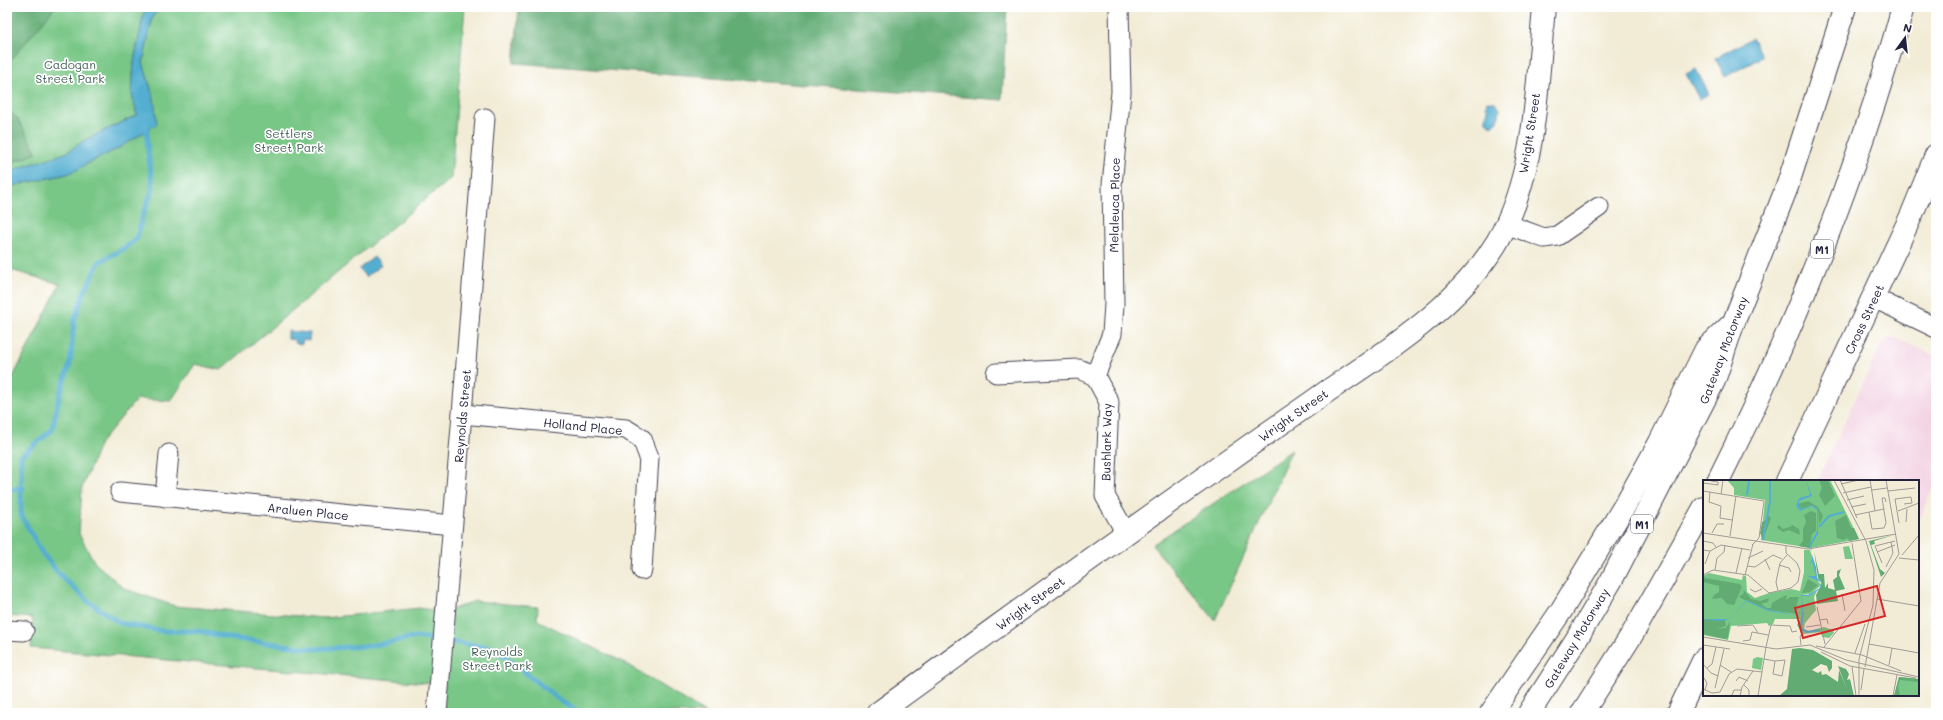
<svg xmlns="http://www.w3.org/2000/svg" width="1943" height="720" viewBox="0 0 1943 720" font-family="Mali,sans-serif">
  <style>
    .built { fill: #f2cfe0 }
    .green { fill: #79c787; stroke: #4e7461 }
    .forest { fill: #62ac74; stroke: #426758 }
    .water { fill: #53aed1; stroke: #3a6886 }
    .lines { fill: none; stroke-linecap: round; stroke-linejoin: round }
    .stream { stroke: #53aed1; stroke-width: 5 }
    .street-casing { stroke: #414052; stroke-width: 21 }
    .secondary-casing { stroke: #414052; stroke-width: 24 }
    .highway-casing { stroke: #414052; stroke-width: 24 }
    .street { stroke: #fff; stroke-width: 19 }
    .secondary { stroke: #fff; stroke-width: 22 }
    .highway { stroke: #fff; stroke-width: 22 }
    .labels { text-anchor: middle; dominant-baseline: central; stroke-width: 3.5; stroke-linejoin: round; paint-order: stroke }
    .shield { fill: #fff; stroke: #646476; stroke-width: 1 }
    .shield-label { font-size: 11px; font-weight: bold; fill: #22223b }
    .park-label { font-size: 12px; fill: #456459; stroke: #fff }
    .street-label { font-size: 12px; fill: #22223b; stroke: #fff }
    .inset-river { fill: none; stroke: #53aed1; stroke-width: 2 }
    .inset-road { fill: none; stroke: #9f9b98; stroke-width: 1 }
    .view { fill: #d62828; fill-opacity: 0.15; stroke: #d62828; stroke-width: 2 }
    .inset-edge { fill: none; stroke: #22223b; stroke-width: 2 }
  </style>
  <rect width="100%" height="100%" fill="#fff"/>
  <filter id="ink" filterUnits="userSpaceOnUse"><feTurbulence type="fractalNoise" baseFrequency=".025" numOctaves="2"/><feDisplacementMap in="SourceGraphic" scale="8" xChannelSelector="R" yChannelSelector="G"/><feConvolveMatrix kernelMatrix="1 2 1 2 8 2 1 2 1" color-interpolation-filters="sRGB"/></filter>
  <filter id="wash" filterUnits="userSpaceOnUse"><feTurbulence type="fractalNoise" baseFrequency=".012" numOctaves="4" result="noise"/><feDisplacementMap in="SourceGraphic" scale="16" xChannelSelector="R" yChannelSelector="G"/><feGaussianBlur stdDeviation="0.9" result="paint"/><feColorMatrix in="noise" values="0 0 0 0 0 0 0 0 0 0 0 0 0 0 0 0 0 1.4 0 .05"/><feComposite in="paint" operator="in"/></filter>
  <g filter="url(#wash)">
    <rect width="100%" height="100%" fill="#f2ecd6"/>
    <!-- built -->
    <polygon class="built" points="1893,337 1936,356 1936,483 1918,523 1918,481 1817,481 1880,347 1887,339"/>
    <!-- green -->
    <g class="green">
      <polygon points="7,7 145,7 134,62 132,94 137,115 85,140 66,153 7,172"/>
      <polygon points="158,7 465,7 451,178 221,370 195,364 171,401 137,399 100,443 82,488 79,534 95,563 125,589 175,606 324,618 419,608 445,612 475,601 538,607 537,620 623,662 705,713 437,713 439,684 31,648 33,618 7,616 7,385 9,385 60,284 7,269 7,187 67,174 119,148 132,139 154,99 143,63 152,19"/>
      <polygon points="1292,450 1215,620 1152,545"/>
    </g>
    <!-- forest -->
    <g class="forest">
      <polygon points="7,7 55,7 7,65"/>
      <polygon points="519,7 1007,7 1002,100 514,63"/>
      <polygon points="7,109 17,118 37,153 7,164"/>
    </g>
    <!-- water -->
    <g class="water">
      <polygon points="145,7 158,7 152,19 143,63 154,99 157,124 119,148 86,164 79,169 67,174 7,187 7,172 66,153 85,140 137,115 132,94 134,61"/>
      <polygon points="1752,38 1762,57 1725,77 1715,58"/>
      <polygon points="1696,69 1709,94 1699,99 1686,74"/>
      <polygon points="1487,101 1495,102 1500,109 1498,121 1492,126 1487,123 1485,118 1488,110 1486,106"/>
      <polygon points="374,257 381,265 366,277 359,269"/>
      <polygon points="288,331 310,333 309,341 303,340 302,344 295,343 295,340 288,339"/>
    </g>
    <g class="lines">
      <!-- stream -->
      <g class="stream">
        <polyline points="147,123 147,145 153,189 143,214 137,238 125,248 99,262 82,297 74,322 70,364 60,393 52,430 21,456 21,515 42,553 60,575 88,601 120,623 162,631 198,631 229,638 315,649 368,646 417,637 494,648 562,702 580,713"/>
        <polyline points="7,490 23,488"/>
      </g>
    </g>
  </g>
  <g filter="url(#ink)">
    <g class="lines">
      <defs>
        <g id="street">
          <polyline points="1506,224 1544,238 1557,236 1599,207"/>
          <polyline points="1874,298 1936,328"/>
          <polyline points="996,373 1079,369 1095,376 1109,402 1105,496 1126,533"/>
          <polyline points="1095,376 1112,334 1114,304 1112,185 1121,92 1119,7"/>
          <polyline points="462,414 626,429 642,439 649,457 642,570"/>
          <polyline points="120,492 452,525"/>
          <polyline points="165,497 169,454"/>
          <polyline points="7,630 24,631"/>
          <polyline points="437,713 462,414 485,118"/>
        </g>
        <g id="secondary">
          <polyline points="1787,481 1912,214 1936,155"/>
          <path d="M 878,713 C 996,628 1113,541 1232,458 C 1264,435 1297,413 1329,390 C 1388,351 1460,304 1497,242 C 1537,174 1537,83 1544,7"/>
          <polyline points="1678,713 1704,659"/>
        </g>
        <g id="highway">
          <path d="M 1718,481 C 1794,330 1858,171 1903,7"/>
          <polyline points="1491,713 1561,611 1625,505 1660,442 1706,349 1730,326"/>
          <polyline points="1529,713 1576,640 1611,581 1714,381 1733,324 1787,187 1845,7"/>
          <polyline points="1582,713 1633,633 1704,508"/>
        </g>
      </defs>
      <!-- street casing -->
      <use href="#street" class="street-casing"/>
      <!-- secondary casing -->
      <use href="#secondary" class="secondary-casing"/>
      <!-- highway casing -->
      <use href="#highway" class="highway-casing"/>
      <!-- street -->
      <use href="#street" class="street"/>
      <!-- secondary -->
      <use href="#secondary" class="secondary"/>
      <!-- highway -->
      <use href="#highway" class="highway"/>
    </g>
  </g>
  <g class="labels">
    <!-- shield labels -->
    <g class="shield">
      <rect x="1811" y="240" width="22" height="18" rx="3"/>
      <rect x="1631" y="515" width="22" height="18" rx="3"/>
    </g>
    <g class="shield-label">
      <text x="1822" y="249">M1</text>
      <text x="1642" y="524">M1</text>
    </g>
    <!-- park labels -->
    <g class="park-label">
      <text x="70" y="64">Cadogan<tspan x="70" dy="14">Street Park</tspan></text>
      <text x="289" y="133">Settlers<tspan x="289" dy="14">Street Park</tspan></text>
      <text x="497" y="651">Reynolds<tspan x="497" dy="14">Street Park</tspan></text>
    </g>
    <!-- street labels -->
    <g class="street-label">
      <text transform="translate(1529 133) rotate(-81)">Wright Street</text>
      <text transform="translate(1114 205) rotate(-89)">Melaleuca Place</text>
      <text transform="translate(1864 319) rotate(-65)">Cross Street</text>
      <text transform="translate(1723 350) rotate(-69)">Gateway Motorway</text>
      <text transform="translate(1293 415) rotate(-35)">Wright Street</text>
      <text transform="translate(462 416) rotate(-85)">Reynolds Street</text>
      <text transform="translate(583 426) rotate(6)">Holland Place</text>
      <text transform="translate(1106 442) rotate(-89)">Bushlark Way</text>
      <text transform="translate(308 511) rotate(6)">Araluen Place</text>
      <text transform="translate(1030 603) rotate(-36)">Wright Street</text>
      <text transform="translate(1576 638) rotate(-59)">Gateway Motorway</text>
    </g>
  </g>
  <!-- overview -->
  <g transform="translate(1703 480)">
    <rect width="216" height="216" fill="#f2ecd6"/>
    <path d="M 24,0 L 127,0 L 156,59 L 108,68 L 58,60 L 62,20 L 31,15 L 31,8 ZM 146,66 L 150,79 L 142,79 L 140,67 ZM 101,70 L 107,70 L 115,101 L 118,105 L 108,114 L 98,115 L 98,123 L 99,116 L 107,116 L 114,111 L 111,117 L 113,130 L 102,143 L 101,149 L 106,151 L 121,147 L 130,150 L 131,153 L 126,158 L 119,157 L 118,152 L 99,154 L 94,145 L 97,139 L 72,139 L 70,144 L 66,146 L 64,143 L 28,146 L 25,160 L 0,155 L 0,96 L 6,93 L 39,100 L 40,95 L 43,96 L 44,112 L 52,118 L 66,113 L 88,109 L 97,111 L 101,92 ZM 54,177 L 60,178 L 58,190 L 49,188 L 50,179 ZM 196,197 L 216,199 L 216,216 L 191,216 Z" fill="#79c787"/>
    <path d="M 116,0 L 125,0 L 132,16 L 122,26 L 116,15 L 119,8 ZM 105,21 L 115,27 L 120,36 L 118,41 L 116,43 L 115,29 L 109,25 L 99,29 L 96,27 L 95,24 ZM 108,31 L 113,33 L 113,51 L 109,54 L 107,68 L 100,67 L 96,66 L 100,61 L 100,49 L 103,42 L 101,35 ZM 65,35 L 68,38 L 60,60 L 57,53 L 59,42 L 63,40 ZM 143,35 L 148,48 L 151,48 L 156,59 L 146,61 L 145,58 L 140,60 L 134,58 L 132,41 ZM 88,44 L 96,49 L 97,55 L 86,50 L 80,52 L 74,48 L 76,45 L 80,49 L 89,46 ZM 191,55 L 171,61 L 172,64 L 168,65 L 177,89 L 182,93 L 178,97 L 166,61 ZM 111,71 L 116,94 L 121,94 L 122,108 L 125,103 L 125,108 L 132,110 L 130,100 L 134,97 L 134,91 L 138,89 L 136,95 L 142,109 L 133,111 L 135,121 L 114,124 L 113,115 L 119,103 L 115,98 ZM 2,95 L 2,98 L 37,104 L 39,107 L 31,125 L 24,124 L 19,118 L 9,119 L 11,115 L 16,112 L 16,106 L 0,102 ZM 105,99 L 115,105 L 107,112 L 99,113 ZM 40,109 L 48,119 L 57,121 L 66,118 L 65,122 L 58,124 L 64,128 L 68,128 L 69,123 L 81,116 L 84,115 L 83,120 L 87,117 L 96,117 L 92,131 L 95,134 L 66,130 L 42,120 L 36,117 L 41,113 ZM 0,139 L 22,140 L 23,146 L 14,149 L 23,148 L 27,141 L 25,157 L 23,159 L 0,154 ZM 97,168 L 110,170 L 129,181 L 129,188 L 126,192 L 124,186 L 118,184 L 109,190 L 115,193 L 118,191 L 119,195 L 123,194 L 135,202 L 136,190 L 144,209 L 135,186 L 143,189 L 146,194 L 144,200 L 147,199 L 151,216 L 76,216 L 84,209 L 89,169 ZM 196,197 L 216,199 L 216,202 L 197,200 L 195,206 L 197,216 L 191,216 Z" fill="#62ac74"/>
    <path d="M 103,0 L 109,16 L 96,21 L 96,27 L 99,29 L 109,25 L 115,29 L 115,54 L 109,64 L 108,72 L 113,87 L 114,98 L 119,102 L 118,108 L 107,116 L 99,116 L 100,131 L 94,135 L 65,131 L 43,121 L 28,139 L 16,141 L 0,139 L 28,139 L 43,120 L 66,130 L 94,135 L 99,131 L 98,115 L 105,115 L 117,108 L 118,102 L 104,96 L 113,96 L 109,81 L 106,86 L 109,79 L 107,64 L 114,51 L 114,30 L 109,26 L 97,31 L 93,26 L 96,18 L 107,15 Z" fill="#53aed1"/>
    <path class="inset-river" d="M 44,15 L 46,1M 126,36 L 141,32M 116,47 L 126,36M 60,60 L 67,22 L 67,0M 98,147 L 100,132M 98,148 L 104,152 L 117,150"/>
    <path class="inset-road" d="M 131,0 L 163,61 L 171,90 L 170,125 L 156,179 L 156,216M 137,0 L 154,38M 167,0 L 172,31M 0,3 L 15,5 L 15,2 L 8,1M 138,4 L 156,0M 169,10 L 184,8M 0,11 L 61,21 L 56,58 L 49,65M 185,11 L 212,8M 7,12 L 6,22 L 18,26 L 17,38 L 29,40M 140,13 L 168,7M 18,14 L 20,0M 144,20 L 161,16M 148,27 L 163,24M 195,31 L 216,23M 166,32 L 169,49 L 181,48 L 183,43 L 179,18 L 182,18 L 183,22M 152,35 L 181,29M 203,42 L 204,29M 196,43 L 192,19 L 208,17 L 209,23 L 201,24M 0,53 L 105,69 L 193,54M 9,53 L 14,44 L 21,44M 27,56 L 33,16M 0,61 L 10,63 L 13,67M 0,70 L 7,71 L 18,65 L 47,70M 174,72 L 192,65M 199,75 L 216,55M 45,78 L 60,71M 196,78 L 216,80M 62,79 L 67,90M 179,83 L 172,66 L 192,61M 2,84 L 7,71M 76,85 L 86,88 L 88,92M 44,86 L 52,87 L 70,75 L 79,79M 183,87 L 190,73 L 188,62M 12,90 L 14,78 L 21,72 L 22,65M 33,93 L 39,68M 0,95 L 10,90 L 45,95 L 66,113 L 88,108 L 95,102 L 97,91 L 94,83 L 83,73 L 83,66M 42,95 L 50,64M 47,109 L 52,112 L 59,109M 75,111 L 73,102 L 77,83 L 84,75M 139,114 L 142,131M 174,119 L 216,126M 114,127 L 122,164M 116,140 L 124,139 L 125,144M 34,146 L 50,145 L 55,153M 103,147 L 117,145M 0,157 L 73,169 L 107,165 L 143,180 L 216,197M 40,161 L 47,160 L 49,152 L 65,155M 166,164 L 216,173M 0,165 L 27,169M 98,165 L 97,156 L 100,154M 113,166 L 159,175 L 198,191M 63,167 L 68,145 L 87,146 L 89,152 L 94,151M 121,167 L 158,121 L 149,63M 118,172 L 147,186 L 213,198M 152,173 L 162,144M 61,179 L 72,181 L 70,194 L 79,196 L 82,180 L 72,181M 0,184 L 8,193 L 15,196M 17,185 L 28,192M 186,185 L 189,168M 149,187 L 153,216M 162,187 L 177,103 L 196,74 L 183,0M 4,188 L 9,184 L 13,167M 1,198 L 4,203 L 2,210M 33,201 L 36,197 L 45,201M 41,205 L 46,210 L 46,216M 12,208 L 21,169M 0,209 L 9,213 L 17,212 L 26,194 L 34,189 L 59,192M 158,210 L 161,189M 29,215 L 31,210 L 38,210M 37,216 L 39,207 L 50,191M 55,216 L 63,167M 190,216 L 194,195"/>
    <path class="view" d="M 174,106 L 182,136 L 100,158 L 92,128 Z"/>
    <rect width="216" height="216" class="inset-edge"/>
  </g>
  <!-- margin -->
  <rect width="1943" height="720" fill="none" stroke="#fff" stroke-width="24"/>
  <!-- north arrow -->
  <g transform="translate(1905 38) rotate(15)" stroke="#ffffff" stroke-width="3" paint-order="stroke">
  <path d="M0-3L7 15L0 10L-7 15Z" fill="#22223b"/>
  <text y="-6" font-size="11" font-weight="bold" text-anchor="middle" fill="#22223b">N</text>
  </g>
</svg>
